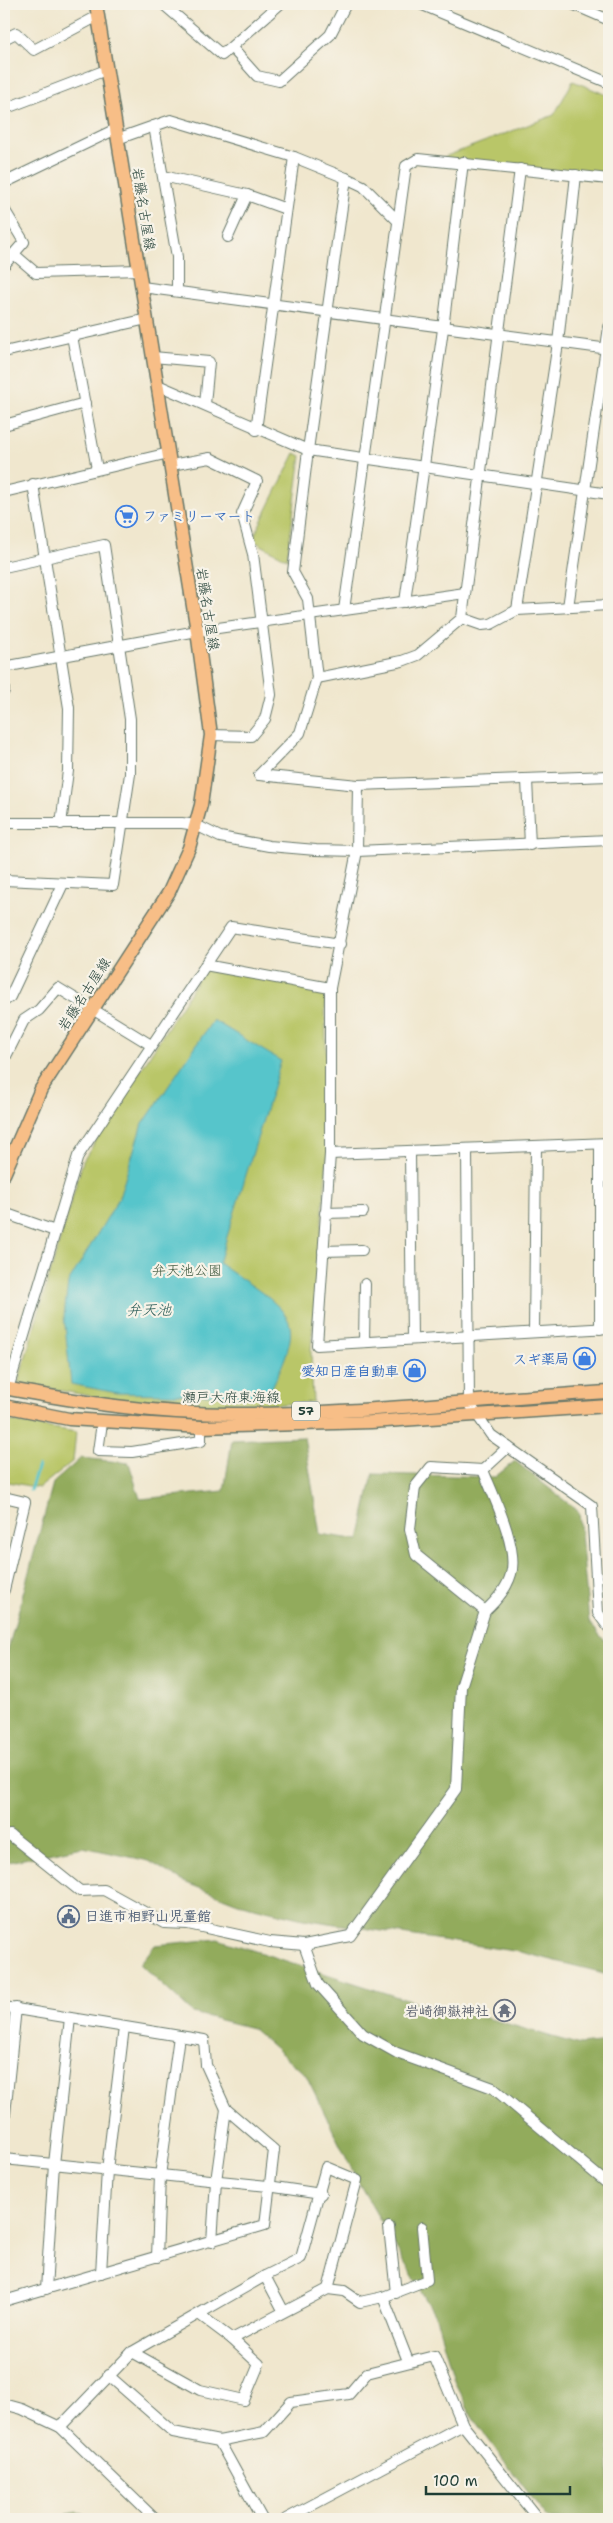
<svg xmlns="http://www.w3.org/2000/svg" width="613" height="2523" viewBox="0 0 613 2523" font-family="'Shantell Sans','Klee One',sans-serif">
  <style>
    .green { fill: #b9c668; stroke: #6c824e }
    .forest { fill: #92ab5c; stroke: #587448 }
    .water { fill: #57c5cb; stroke: #3b8180 }
    .lines { fill: none; stroke-linecap: round; stroke-linejoin: round }
    .stream { stroke: #57c5cb; stroke-width: 3 }
    .minor-casing { stroke: #68786a; stroke-width: 12 }
    .major-casing { stroke: #68786a; stroke-width: 15 }
    .minor { stroke: #fff; stroke-width: 10 }
    .major { stroke: #f7be87; stroke-width: 12 }
    .labels { text-anchor: middle; dominant-baseline: central; stroke-width: 4.5; stroke-linejoin: round; paint-order: stroke }
    .shield { fill: #f7f3e8; stroke: #60746a; stroke-width: 1 }
    .shield-label { font-size: 12px; font-weight: bold; fill: #1f3d34 }
    .street-label { font-size: 14px; fill: #1f3d34; stroke: #f7f3e8 }
    .shop-label { font-size: 14px; font-weight: bold; fill: #366cbe; stroke: #f7f3e8; text-anchor: end }
    .park-label { font-size: 14px; fill: #3e583e; stroke: #f7f3e8 }
    .service-label { font-size: 14px; font-weight: bold; fill: #4e5e75; stroke: #f7f3e8; text-anchor: start }
    .worship-label { font-size: 14px; font-weight: bold; fill: #5b616d; stroke: #f7f3e8; text-anchor: end }
    .water-label { font-size: 15px; font-style: italic; fill: #2d5f5a; stroke: #f7f3e8 }
  </style>
  <rect width="100%" height="100%" fill="#f7f3e8"/>
  <filter id="ink" filterUnits="userSpaceOnUse"><feTurbulence type="fractalNoise" baseFrequency=".02" numOctaves="2"/><feDisplacementMap in="SourceGraphic" scale="10" xChannelSelector="R" yChannelSelector="G"/><feConvolveMatrix kernelMatrix="1 2 1 2 8 2 1 2 1" color-interpolation-filters="sRGB"/></filter>
  <filter id="wash" filterUnits="userSpaceOnUse"><feTurbulence type="fractalNoise" baseFrequency=".0096" numOctaves="4" result="noise"/><feDisplacementMap in="SourceGraphic" scale="20" xChannelSelector="R" yChannelSelector="G"/><feGaussianBlur stdDeviation="1.12" result="paint"/><feColorMatrix in="noise" values="0 0 0 0 0 0 0 0 0 0 0 0 0 0 0 0 0 1.4 0 .05"/><feComposite in="paint" operator="in"/></filter>
  <g filter="url(#wash)">
    <rect width="100%" height="100%" fill="#f0e7ce"/>
    <!-- green -->
    <g class="green">
      <polygon points="573,81 609,96 609,181 431,162 554,115"/>
      <polygon points="295,453 301,456 287,559 252,540"/>
      <polygon points="207,965 325,990 328,1150 311,1350 313,1402 240,1407 113,1400 18,1383 83,1161"/>
      <polygon points="4,1420 76,1432 73,1461 39,1488 4,1481"/>
    </g>
    <!-- forest -->
    <g class="forest">
      <polygon points="304,1437 320,1534 359,1540 373,1474 495,1477 515,1461 579,1512 589,1622 609,1646 609,1980 604,1973 520,1952 303,1919 238,1903 184,1882 149,1861 83,1847 4,1863 4,1664 53,1483 81,1458 129,1463 140,1499 224,1491 232,1440"/>
      <polygon points="218,1939 407,2000 494,2020 580,2045 609,2042 609,2519 548,2519 475,2422 455,2383 436,2317 357,2180 306,2075 252,2028 193,2013 140,1964 155,1945"/>
      <polygon points="78,2512 104,2519 41,2519"/>
    </g>
    <!-- water -->
    <path class="water" d="M 213,1020 L 281,1061 L 219,1263 C 237,1278 286,1302 290,1326 C 294,1346 276,1378 268,1396 L 117,1393 L 71,1384 L 64,1316 L 68,1283 L 119,1198 L 141,1127 Z"/>
    <g class="lines">
      <!-- stream -->
      <polyline class="stream" points="30,1490 38,1466"/>
    </g>
  </g>
  <g filter="url(#ink)">
    <g class="lines">
      <defs>
        <g id="minor">
          <polyline points="163,4 222,55 280,4"/>
          <polyline points="420,4 609,83"/>
          <polyline points="572,4 609,20"/>
          <polyline points="4,39 16,33 34,50 98,16"/>
          <polyline points="232,48 257,76 279,81 330,35 346,4"/>
          <polyline points="4,109 106,70"/>
          <polyline points="154,126 177,257 177,290"/>
          <polyline points="117,139 171,120 294,157 346,178 363,186 397,220"/>
          <polyline points="520,169 462,618 482,625 491,624 517,610 609,605"/>
          <polyline points="163,176 247,195 286,209"/>
          <polyline points="4,183 116,129"/>
          <polyline points="4,209 24,242 4,265"/>
          <polyline points="228,237 247,195"/>
          <polyline points="15,255 36,273 139,270"/>
          <polyline points="142,287 609,349"/>
          <polyline points="72,336 97,469"/>
          <polyline points="4,352 147,319"/>
          <polyline points="153,357 209,362 205,404"/>
          <polyline points="158,385 308,450 609,494"/>
          <polyline points="4,425 85,403"/>
          <polyline points="256,430 294,157"/>
          <polyline points="171,465 210,458 257,481 242,514 253,554 271,695 265,719 251,736 211,735"/>
          <polyline points="33,484 69,708 68,771 61,824"/>
          <polyline points="4,492 169,453"/>
          <polyline points="4,567 104,545 130,719 130,774 113,885 4,880"/>
          <polyline points="405,602 443,329 463,162"/>
          <polyline points="568,607 609,327"/>
          <polyline points="344,610 406,166 418,159 609,179"/>
          <polyline points="517,610 558,343 576,175"/>
          <polyline points="4,665 4,691"/>
          <polyline points="4,667 197,631 465,593"/>
          <polyline points="317,678 402,661 418,655 462,618"/>
          <polyline points="259,775 300,733 317,678 308,599 293,572 308,450 346,178"/>
          <polyline points="259,775 358,785 609,776"/>
          <polyline points="527,780 530,845"/>
          <polyline points="358,785 357,851 330,988 330,1154 317,1345 609,1328"/>
          <polyline points="4,823 182,823 196,825 220,837 269,846 316,850 357,851 609,840"/>
          <polyline points="205,965 330,988"/>
          <polyline points="4,1001 10,997 63,884"/>
          <polyline points="4,1060 24,1020 39,1010 58,988 151,1045"/>
          <polyline points="410,1152 412,1339"/>
          <polyline points="330,1154 609,1143"/>
          <polyline points="4,1213 55,1231"/>
          <polyline points="325,1213 363,1212"/>
          <polyline points="323,1251 362,1250"/>
          <polyline points="600,1329 600,1144"/>
          <polyline points="534,1332 536,1146"/>
          <polyline points="364,1342 365,1284"/>
          <polyline points="8,1389 78,1156 231,927 340,944"/>
          <polyline points="102,1423 98,1451 132,1452 201,1441 201,1427"/>
          <polyline points="508,1447 592,1506 598,1613 609,1628"/>
          <path d="M 483,1470 C 493,1495 519,1548 511,1574 C 507,1589 496,1601 485,1611"/>
          <polyline points="4,1497 25,1502 4,1590"/>
          <polyline points="4,1836 10,1835 80,1891 104,1890 164,1923 188,1924 270,1942 304,1945 350,1936 456,1789 461,1687 485,1611 416,1555 410,1529 415,1487 431,1467 483,1470 508,1447 491,1435 469,1403 467,1149"/>
          <polyline points="304,1945 318,1984 363,2034 397,2053 493,2088 609,2185"/>
          <polyline points="4,2007 204,2040 206,2065 226,2109 274,2150 265,2225 4,2301"/>
          <polyline points="4,2124 16,2008"/>
          <polyline points="4,2159 268,2186 321,2194"/>
          <polyline points="389,2227 396,2293"/>
          <polyline points="212,2242 216,2181 226,2109"/>
          <polyline points="157,2257 160,2176 179,2036"/>
          <polyline points="101,2273 107,2170 124,2027"/>
          <polyline points="265,2276 301,2258 326,2167 357,2180 328,2289"/>
          <polyline points="46,2289 54,2164 70,2018"/>
          <polyline points="383,2297 427,2280 422,2227"/>
          <polyline points="200,2315 232,2339 328,2289 344,2291 360,2302 383,2297 408,2361"/>
          <polyline points="132,2352 200,2390 244,2400 259,2364 232,2339"/>
          <polyline points="108,2375 173,2432 219,2441 264,2432 291,2402 349,2394 367,2373 434,2356 463,2425 538,2519"/>
          <polyline points="4,2404 22,2409 60,2427 155,2519"/>
          <polyline points="60,2427 132,2352 265,2276 283,2310"/>
          <polyline points="219,2441 262,2519"/>
          <polyline points="286,2519 463,2425"/>
        </g>
        <g id="major">
          <polyline points="4,1174 41,1089 169,892 189,848 201,805 211,735 197,631 96,4"/>
          <path d="M 4,1388 C 80,1402 155,1414 232,1414 C 358,1415 484,1398 609,1392"/>
          <polyline points="4,1406 69,1419 201,1427 371,1422 609,1406"/>
        </g>
      </defs>
      <!-- minor casing -->
      <use href="#minor" class="minor-casing"/>
      <!-- major casing -->
      <use href="#major" class="major-casing"/>
      <!-- minor -->
      <use href="#minor" class="minor"/>
      <!-- major -->
      <use href="#major" class="major"/>
    </g>
  </g>
  <!-- icons -->
  <defs>
    <symbol id="supermarket-ring" viewBox="-11 -11 22 22"><circle r="9.5" fill="#f7f3e8" stroke="#3f7fe0" stroke-width="1.5"/><path d="M-6-5.5h2.5l.6 2H6L4.5 2H-2.5L-4.4-4H-6ZM-1.5 3.2a1.3 1.3 0 1 0 .1 0ZM3 3.2a1.3 1.3 0 1 0 .1 0Z" fill="#3f7fe0"/></symbol>
    <symbol id="shop-ring" viewBox="-11 -11 22 22"><circle r="9.5" fill="#f7f3e8" stroke="#3f7fe0" stroke-width="1.5"/><path d="M-5-2.5h2.3a2.7 3.5 0 0 1 5.4 0H5L5.5 6h-11ZM-1.5-2.5h3a1.5 2.3 0 0 0-3 0Z" fill="#3f7fe0"/></symbol>
    <symbol id="civic-ring" viewBox="-11 -11 22 22"><circle r="9.5" fill="#f7f3e8" stroke="#5c6f8a" stroke-width="1.5"/><path d="M-.6-6.5H3V-4.5H.6V-3L4-1V1h2V6H-6V1h2V-1L-.6-3ZM-1.2 2.5V6h2.4V2.5Z" fill="#5c6f8a"/></symbol>
    <symbol id="temple-ring" viewBox="-11 -11 22 22"><circle r="9.5" fill="#f7f3e8" stroke="#6b7280" stroke-width="1.5"/><path d="M0-6L5-2H3V0L6.5 2.5H4V6H1.5V3h-3V6H-4V2.5H-6.5L-3 0V-2H-5Z" fill="#6b7280"/></symbol>
  </defs>
  <g fill-rule="evenodd">
    <use href="#supermarket-ring" x="114" y="504" width="25" height="25"/>
    <use href="#shop-ring" x="572" y="1346" width="25" height="25"/>
    <use href="#shop-ring" x="402" y="1358" width="25" height="25"/>
    <use href="#civic-ring" x="56" y="1904" width="25" height="25"/>
    <use href="#temple-ring" x="492" y="1998" width="25" height="25"/>
  </g>
  <g class="labels">
    <!-- shield labels -->
    <rect class="shield" x="292" y="1401.5" width="28" height="19" rx="4"/>
    <g class="shield-label">
      <text x="306" y="1411">57</text>
    </g>
    <!-- street labels -->
    <g class="street-label">
      <text transform="translate(144 209) rotate(81)">岩藤名古屋線</text>
      <text transform="translate(208 609) rotate(81)">岩藤名古屋線</text>
      <text transform="translate(84 994) rotate(-57)">岩藤名古屋線</text>
      <text x="231" y="1397">瀬戸大府東海線</text>
    </g>
    <!-- shop labels -->
    <g class="shop-label">
      <text x="143" y="516" text-anchor="start">ファミリーマート</text>
      <text x="569" y="1359">スギ薬局</text>
      <text x="399" y="1371">愛知日産自動車</text>
    </g>
    <!-- park labels -->
    <g class="park-label">
      <text x="187" y="1270">弁天池公園</text>
    </g>
    <!-- service labels -->
    <g class="service-label">
      <text x="85" y="1916">日進市相野山児童館</text>
    </g>
    <!-- worship labels -->
    <g class="worship-label">
      <text x="489" y="2011">岩崎御嶽神社</text>
    </g>
    <!-- water labels -->
    <g class="water-label">
      <text x="149" y="1310">弁天池</text>
    </g>
  </g>
  <!-- margin -->
  <rect width="613" height="2523" fill="none" stroke="#f7f3e8" stroke-width="20"/>
  <!-- scale -->
  <path d="M426 2486v8h144v-8" fill="none" stroke="#1f3d34" stroke-width="2.5"/>
  <text x="433" y="2486" font-size="15" fill="#1f3d34" stroke="#f7f3e8" stroke-width="4" paint-order="stroke">100 m</text>
</svg>
